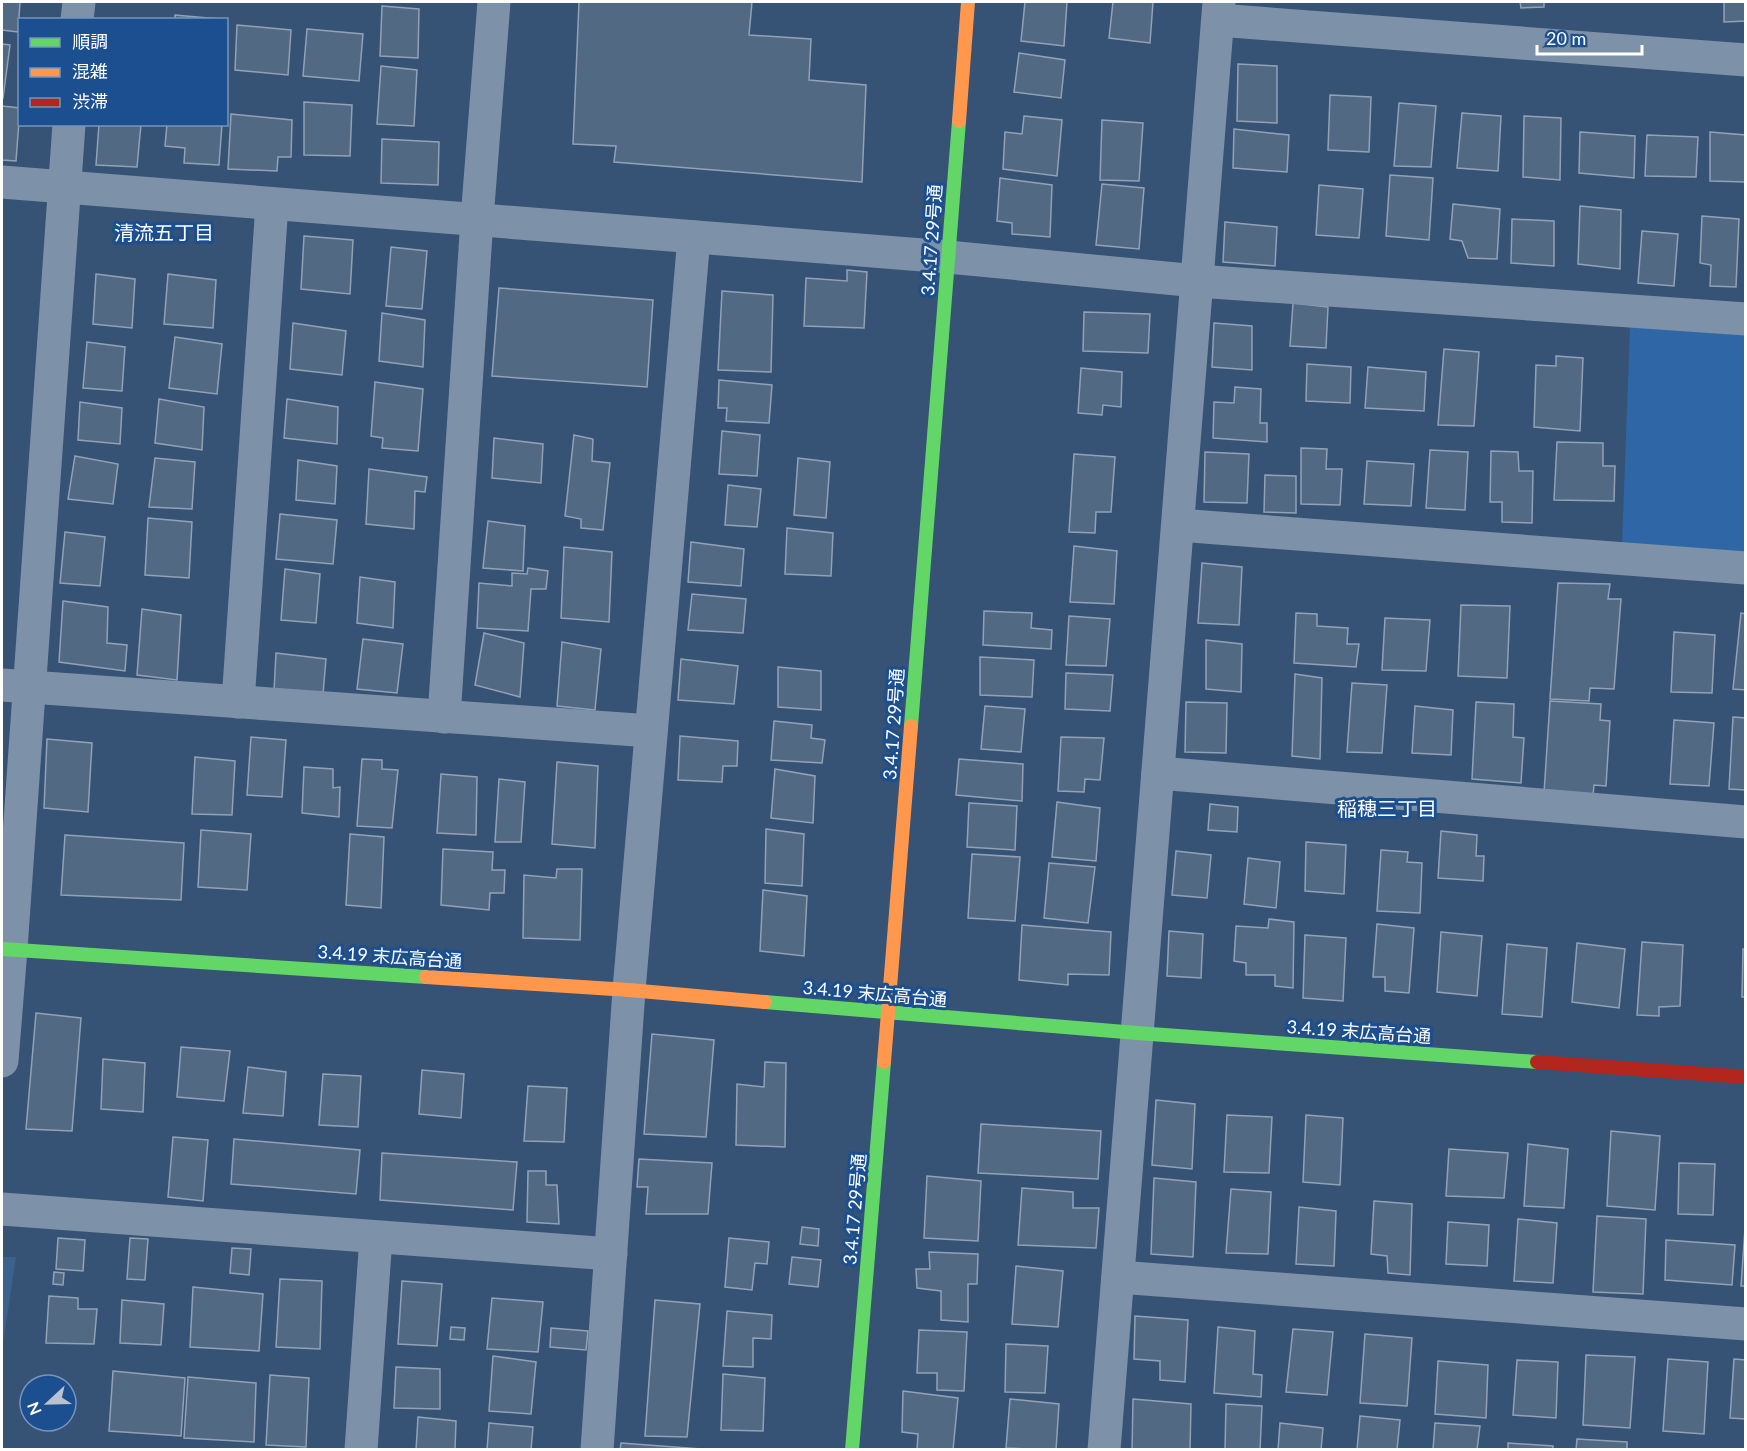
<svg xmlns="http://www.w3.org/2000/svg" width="1747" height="1451" viewBox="0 0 1747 1451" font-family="Lato,'Noto Sans JP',sans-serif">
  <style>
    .green { fill: #2f66a5 }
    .water { fill: #3b618d }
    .building { fill: #526984; stroke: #92a2b6; stroke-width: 1.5 }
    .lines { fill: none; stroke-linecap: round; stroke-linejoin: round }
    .street { stroke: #7d92a8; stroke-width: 33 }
    .fast { stroke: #63d668; stroke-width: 14 }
    .slow { stroke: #ff974d; stroke-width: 14 }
    .jam { stroke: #b3261e; stroke-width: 14 }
    .labels { text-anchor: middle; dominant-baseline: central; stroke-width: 6; stroke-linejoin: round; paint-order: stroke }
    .street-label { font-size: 18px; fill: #fff; stroke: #1b4f8f }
    .neighbourhood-label { font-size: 20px; fill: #fff; stroke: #1b4f8f }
  </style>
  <rect width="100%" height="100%" fill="#365274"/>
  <!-- green -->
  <polygon class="green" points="1630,326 1745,334 1745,553 1622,543"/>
  <!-- water -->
  <polygon class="water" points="2,1257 16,1257 2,1351"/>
  <!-- building -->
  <g class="building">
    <polygon points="2,2 20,2 18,32 2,30"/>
    <polygon points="579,2 752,2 749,35 811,39 809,80 866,85 862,182 614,162 616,146 573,144"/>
    <polygon points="1025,2 1067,2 1064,46 1021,41"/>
    <polygon points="1113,2 1153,2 1150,43 1109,38"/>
    <polygon points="1520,2 1544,2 1544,7 1521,8"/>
    <polygon points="1724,2 1746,2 1746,21 1724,22"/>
    <polygon points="382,6 419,9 418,58 380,56"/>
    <polygon points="175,15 219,19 219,20 175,20"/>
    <polygon points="237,25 291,30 288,75 235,70"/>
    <polygon points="307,29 363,34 359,81 303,76"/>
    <polygon points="2,44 10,45 3,98 2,98"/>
    <polygon points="1019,53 1065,60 1061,98 1014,92"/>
    <polygon points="1238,64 1277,66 1277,123 1237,121"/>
    <polygon points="381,66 417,70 414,126 377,124"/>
    <polygon points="1330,95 1371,97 1369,152 1328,150"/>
    <polygon points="304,102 352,105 350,156 304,155"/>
    <polygon points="1399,103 1436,106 1431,167 1394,166"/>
    <polygon points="2,106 20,108 16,161 2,160"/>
    <polygon points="1462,113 1501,116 1498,171 1457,168"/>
    <polygon points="231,114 292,120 291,157 278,157 277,171 228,169"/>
    <polygon points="1024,116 1062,120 1057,176 1003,169 1005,132 1022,134"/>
    <polygon points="1524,116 1561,118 1560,180 1523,177"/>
    <polygon points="1102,120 1143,123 1139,181 1100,180"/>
    <polygon points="99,124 141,124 137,167 96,165"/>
    <polygon points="167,124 222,124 219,165 184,163 185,148 165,146"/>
    <polygon points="1234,129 1289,135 1287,172 1233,168"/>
    <polygon points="1580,132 1635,136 1634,178 1579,173"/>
    <polygon points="1710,132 1746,135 1746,182 1710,181"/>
    <polygon points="1647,135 1698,137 1696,177 1645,176"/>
    <polygon points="382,139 439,142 438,185 381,183"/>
    <polygon points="1390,175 1433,178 1429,240 1386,236"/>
    <polygon points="1000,178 1052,185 1050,237 1012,234 1012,223 997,221"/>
    <polygon points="1102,184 1144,188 1139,249 1096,245"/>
    <polygon points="1319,185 1363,189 1359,238 1316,235"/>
    <polygon points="1453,204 1500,209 1497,259 1468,258 1462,241 1450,239"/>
    <polygon points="1580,206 1621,210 1620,269 1578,264"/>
    <polygon points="1702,216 1739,219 1736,287 1710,286 1711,265 1700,263"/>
    <polygon points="1512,219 1554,221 1554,266 1511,263"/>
    <polygon points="1225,222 1277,227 1275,266 1223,262"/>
    <polygon points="1642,231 1678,234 1674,286 1638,283"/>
    <polygon points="304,236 353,240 350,294 301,289"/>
    <polygon points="391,247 427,251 422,309 386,306"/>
    <polygon points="847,270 867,272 864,328 804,326 806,278 847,281"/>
    <polygon points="96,274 135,279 132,328 93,324"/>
    <polygon points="168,274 216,280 213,328 164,324"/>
    <polygon points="499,288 653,300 647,387 492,376"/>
    <polygon points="722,291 773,295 771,372 718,370"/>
    <polygon points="1293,303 1328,307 1326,348 1290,346"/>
    <polygon points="1084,312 1150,314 1148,353 1083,351"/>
    <polygon points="382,313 425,320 423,367 379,361"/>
    <polygon points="293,323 346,331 342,375 290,369"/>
    <polygon points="1214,323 1252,326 1252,370 1212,367"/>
    <polygon points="175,337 222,344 217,394 169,388"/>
    <polygon points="87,342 125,347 122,391 83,388"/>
    <polygon points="1444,349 1479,352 1474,426 1438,425"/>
    <polygon points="1556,356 1583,358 1580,431 1534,427 1536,365 1556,366"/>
    <polygon points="1307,364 1351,367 1350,403 1306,401"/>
    <polygon points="1368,367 1426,372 1424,411 1365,408"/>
    <polygon points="1081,368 1122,372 1121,407 1103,405 1102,415 1078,413"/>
    <polygon points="719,380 772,385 769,423 726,421 727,408 718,408"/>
    <polygon points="375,382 423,389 418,451 382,448 383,438 371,436"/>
    <polygon points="1235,387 1261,389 1260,423 1267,423 1267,442 1213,438 1214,402 1234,403"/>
    <polygon points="159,399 204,407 202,450 155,443"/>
    <polygon points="287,399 338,407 337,444 284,438"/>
    <polygon points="80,402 122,408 120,444 78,440"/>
    <polygon points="722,431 760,435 757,476 719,474"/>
    <polygon points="574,435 593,439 592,461 610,463 603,530 581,528 581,519 565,516"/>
    <polygon points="494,438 543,444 541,483 492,478"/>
    <polygon points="1557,442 1603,443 1603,466 1615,466 1614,501 1554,500"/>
    <polygon points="1301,448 1327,449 1326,469 1342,469 1340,505 1301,504"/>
    <polygon points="1430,450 1468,452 1465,510 1426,508"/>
    <polygon points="1491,451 1518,452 1519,471 1533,471 1532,523 1502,522 1502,502 1490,502"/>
    <polygon points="1205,452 1249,454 1247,503 1204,502"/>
    <polygon points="1074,454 1115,457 1111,512 1096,512 1095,533 1069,532"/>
    <polygon points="75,456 118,464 113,504 68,499"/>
    <polygon points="155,458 195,462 192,509 149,507"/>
    <polygon points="798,458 830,462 826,518 794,515"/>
    <polygon points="298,460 337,466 335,504 296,500"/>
    <polygon points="1367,461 1414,464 1411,506 1364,504"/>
    <polygon points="369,469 427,477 425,492 415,491 414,529 366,524"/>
    <polygon points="1265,475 1296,476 1296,513 1264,512"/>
    <polygon points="728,485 761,489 757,527 725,525"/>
    <polygon points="280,514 337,520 333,564 276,559"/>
    <polygon points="148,518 192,522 189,578 145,575"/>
    <polygon points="488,521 525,526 523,571 483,568"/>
    <polygon points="787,528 833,533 831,576 785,574"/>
    <polygon points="65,532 105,537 100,586 60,583"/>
    <polygon points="691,542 744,549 741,586 688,582"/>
    <polygon points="1074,546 1117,551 1114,604 1070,602"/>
    <polygon points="564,547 612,552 609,622 561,618"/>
    <polygon points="1202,563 1242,567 1239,625 1198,623"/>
    <polygon points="528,568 548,571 546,589 531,589 528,631 477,628 479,583 512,586 512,573 527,574"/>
    <polygon points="285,569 320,574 316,623 281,620"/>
    <polygon points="360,577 395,582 393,628 357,623"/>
    <polygon points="1558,583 1610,584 1608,599 1621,599 1614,689 1590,688 1589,701 1550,699"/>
    <polygon points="692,594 746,599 743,633 688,630"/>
    <polygon points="63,601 108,607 107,643 127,645 125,671 59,662"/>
    <polygon points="1461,605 1510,606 1507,678 1458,676"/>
    <polygon points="142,609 181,615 177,680 137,675"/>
    <polygon points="984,611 1032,613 1031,628 1052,630 1051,649 983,645"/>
    <polygon points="1296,613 1317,614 1317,626 1348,628 1347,644 1359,644 1356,667 1294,663"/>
    <polygon points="1741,613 1746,614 1746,690 1733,689"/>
    <polygon points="1069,616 1110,619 1106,666 1066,665"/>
    <polygon points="1385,618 1430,620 1426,671 1382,670"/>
    <polygon points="1674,632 1715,635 1712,693 1671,692"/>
    <polygon points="484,633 524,643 520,697 475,685"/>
    <polygon points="363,639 403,644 397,693 357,689"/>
    <polygon points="1206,640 1242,644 1241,692 1206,689"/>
    <polygon points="562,642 601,649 595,710 557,706"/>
    <polygon points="276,653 326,659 323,694 274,691"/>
    <polygon points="980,657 1034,660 1032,697 980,695"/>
    <polygon points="681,659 738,666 734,704 678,700"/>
    <polygon points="778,667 821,671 821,710 778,707"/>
    <polygon points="1066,673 1113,675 1110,711 1065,709"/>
    <polygon points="1295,674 1322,678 1320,759 1292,756"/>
    <polygon points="1352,683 1387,685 1382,753 1347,752"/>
    <polygon points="1550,701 1601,704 1600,720 1610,721 1606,786 1594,785 1593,796 1544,793"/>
    <polygon points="1186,702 1227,703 1226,753 1185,752"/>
    <polygon points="1476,702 1514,704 1513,737 1524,738 1521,783 1472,779"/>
    <polygon points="985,706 1025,709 1021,752 981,749"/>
    <polygon points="1415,706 1453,710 1451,755 1412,753"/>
    <polygon points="1733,717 1746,718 1746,790 1729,789"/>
    <polygon points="1674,720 1714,723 1709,786 1670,784"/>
    <polygon points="774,721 812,725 811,738 825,740 822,763 771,760"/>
    <polygon points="680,736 738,741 737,766 723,766 722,782 678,780"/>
    <polygon points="251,737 286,740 282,797 247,795"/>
    <polygon points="1061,737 1104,738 1100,780 1085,779 1084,792 1058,791"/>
    <polygon points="47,739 92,743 88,812 44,808"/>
    <polygon points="195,757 235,761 232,815 192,814"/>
    <polygon points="362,759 382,760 382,769 398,770 392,828 357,826"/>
    <polygon points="959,759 1023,764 1022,801 956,795"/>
    <polygon points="557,762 598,766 595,848 552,844"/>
    <polygon points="304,767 333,769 333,788 340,787 339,817 302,813"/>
    <polygon points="775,769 815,776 813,823 771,818"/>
    <polygon points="441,774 477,777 476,835 437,833"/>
    <polygon points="499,779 525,782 521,842 495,842"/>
    <polygon points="1057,802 1100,808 1096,861 1052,857"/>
    <polygon points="969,803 1017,806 1015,850 967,847"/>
    <polygon points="1210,804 1238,807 1237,832 1208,830"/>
    <polygon points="766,829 804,834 802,886 765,883"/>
    <polygon points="201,830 251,834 247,890 198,887"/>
    <polygon points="1441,831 1477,835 1476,856 1484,856 1483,881 1438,878"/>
    <polygon points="350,834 384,837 381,908 346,905"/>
    <polygon points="65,835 184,843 181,900 61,895"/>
    <polygon points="1306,842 1346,845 1344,894 1305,891"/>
    <polygon points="443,849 493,852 492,870 505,870 504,893 490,893 489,910 441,905"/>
    <polygon points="1381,850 1408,852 1407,862 1422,863 1420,913 1377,911"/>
    <polygon points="1176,851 1211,855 1207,898 1172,895"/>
    <polygon points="972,854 1020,857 1015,921 968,918"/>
    <polygon points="1248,858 1280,862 1276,908 1244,904"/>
    <polygon points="1049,863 1095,867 1088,923 1044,918"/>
    <polygon points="557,869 582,869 580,940 523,938 524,875 556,878"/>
    <polygon points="763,890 807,896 804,956 760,951"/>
    <polygon points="1269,919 1294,922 1293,988 1275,986 1275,975 1246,975 1246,963 1234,961 1236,926 1268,928"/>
    <polygon points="1377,924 1414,928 1409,993 1385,991 1385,977 1373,977"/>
    <polygon points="1022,925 1111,932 1109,975 1068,974 1068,985 1019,980"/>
    <polygon points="1169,931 1203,934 1201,978 1167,976"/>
    <polygon points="1441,932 1482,936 1477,996 1437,992"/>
    <polygon points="1305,935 1346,938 1343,1001 1303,998"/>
    <polygon points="1642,942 1683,945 1680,1006 1659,1007 1659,1016 1637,1015"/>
    <polygon points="1577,943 1625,949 1619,1008 1572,1002"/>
    <polygon points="1507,944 1547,948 1542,1017 1502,1014"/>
    <polygon points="1743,949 1746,950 1746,997 1742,997"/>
    <polygon points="36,1013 81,1018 72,1131 26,1129"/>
    <polygon points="652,1034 714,1040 706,1137 644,1134"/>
    <polygon points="181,1047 230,1051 224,1101 177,1097"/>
    <polygon points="103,1059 145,1063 143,1112 101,1109"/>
    <polygon points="765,1062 786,1063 785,1147 736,1145 737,1084 764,1087"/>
    <polygon points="248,1067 286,1072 283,1116 243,1113"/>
    <polygon points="422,1070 464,1074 461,1118 419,1114"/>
    <polygon points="323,1074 361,1076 358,1127 319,1125"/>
    <polygon points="528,1086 567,1088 564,1142 524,1141"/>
    <polygon points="1156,1100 1195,1104 1192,1169 1152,1165"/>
    <polygon points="1227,1115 1272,1117 1269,1173 1224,1172"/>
    <polygon points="1306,1115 1343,1118 1340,1185 1303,1182"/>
    <polygon points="981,1124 1101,1131 1098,1179 978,1173"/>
    <polygon points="1611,1131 1660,1136 1655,1210 1607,1206"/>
    <polygon points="173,1137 208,1140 203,1201 168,1197"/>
    <polygon points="234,1139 360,1150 356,1194 231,1184"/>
    <polygon points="1528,1144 1568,1149 1564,1208 1524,1206"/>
    <polygon points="1449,1149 1508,1153 1504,1198 1446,1196"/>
    <polygon points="382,1153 517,1162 513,1210 380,1200"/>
    <polygon points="639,1159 712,1163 708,1214 646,1214 648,1187 637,1187"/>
    <polygon points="1679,1163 1715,1164 1713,1215 1678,1214"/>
    <polygon points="528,1171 546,1171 546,1185 557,1185 559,1224 527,1222"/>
    <polygon points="927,1176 981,1181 978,1241 924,1238"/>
    <polygon points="1154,1178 1196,1182 1193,1257 1151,1254"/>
    <polygon points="1022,1188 1073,1192 1073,1208 1099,1208 1096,1248 1018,1245"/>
    <polygon points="1231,1189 1271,1192 1268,1254 1226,1253"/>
    <polygon points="1374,1201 1412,1204 1410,1275 1388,1273 1387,1256 1371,1254"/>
    <polygon points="1299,1207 1336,1211 1334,1266 1296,1264"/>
    <polygon points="1597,1216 1646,1219 1643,1294 1593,1292"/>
    <polygon points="1518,1219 1557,1223 1553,1283 1514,1281"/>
    <polygon points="1448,1222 1489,1225 1487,1266 1446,1264"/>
    <polygon points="802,1227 819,1229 818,1246 800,1244"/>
    <polygon points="1745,1228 1746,1228 1746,1286 1741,1286"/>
    <polygon points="58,1238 85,1240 83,1271 56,1269"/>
    <polygon points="130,1238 148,1239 145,1280 127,1279"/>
    <polygon points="729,1238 769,1242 767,1264 755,1263 752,1290 725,1287"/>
    <polygon points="1666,1240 1735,1245 1732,1285 1665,1280"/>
    <polygon points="232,1248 251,1249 249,1275 230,1273"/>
    <polygon points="929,1252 978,1254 977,1284 968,1284 968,1322 941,1320 941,1291 917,1288 916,1269 930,1269"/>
    <polygon points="792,1257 821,1260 818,1287 789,1284"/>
    <polygon points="1016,1266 1063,1271 1058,1327 1012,1324"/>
    <polygon points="54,1272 64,1273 63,1285 53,1284"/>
    <polygon points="280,1279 322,1281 320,1349 276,1347"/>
    <polygon points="402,1281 442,1284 437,1346 398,1344"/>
    <polygon points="193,1287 263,1294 259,1351 190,1347"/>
    <polygon points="49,1296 78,1298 78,1309 97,1309 94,1344 46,1343"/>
    <polygon points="492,1298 543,1302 538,1352 487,1349"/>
    <polygon points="122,1300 164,1304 161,1345 120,1343"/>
    <polygon points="655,1300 700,1304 687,1437 645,1436"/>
    <polygon points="727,1311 772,1315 771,1339 753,1338 753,1367 723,1366"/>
    <polygon points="1135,1316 1188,1320 1185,1382 1160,1380 1160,1361 1134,1359"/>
    <polygon points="451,1327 465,1328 464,1340 450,1339"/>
    <polygon points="1218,1327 1255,1331 1253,1374 1262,1375 1261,1397 1214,1393"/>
    <polygon points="551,1328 588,1331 586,1350 550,1347"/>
    <polygon points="1293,1329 1333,1332 1327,1395 1286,1392"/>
    <polygon points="919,1330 967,1332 964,1391 937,1390 937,1373 917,1373"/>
    <polygon points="1365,1334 1412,1338 1407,1406 1360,1403"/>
    <polygon points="1006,1344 1048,1346 1045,1393 1005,1392"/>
    <polygon points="1586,1355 1635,1357 1630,1428 1583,1425"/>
    <polygon points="493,1356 536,1362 531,1414 489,1411"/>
    <polygon points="1668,1359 1708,1362 1704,1434 1663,1431"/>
    <polygon points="1734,1359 1746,1360 1746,1419 1730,1418"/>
    <polygon points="1517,1360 1558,1362 1556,1418 1513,1415"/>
    <polygon points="1438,1361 1488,1365 1486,1418 1435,1414"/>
    <polygon points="396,1367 440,1369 440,1409 394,1408"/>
    <polygon points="113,1371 185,1378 181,1436 109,1431"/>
    <polygon points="723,1374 765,1378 763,1431 721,1430"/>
    <polygon points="270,1375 309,1378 306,1447 266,1445"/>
    <polygon points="188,1377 256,1383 254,1442 184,1438"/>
    <polygon points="903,1391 958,1398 953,1450 917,1450 918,1434 902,1432"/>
    <polygon points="1010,1399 1059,1404 1056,1450 1006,1448"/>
    <polygon points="1133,1399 1191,1404 1190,1450 1132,1450"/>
    <polygon points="1226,1404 1262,1406 1260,1450 1225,1450"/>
    <polygon points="1360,1416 1400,1420 1397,1450 1357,1450"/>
    <polygon points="418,1417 456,1421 455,1450 416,1450"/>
    <polygon points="489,1423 533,1427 531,1450 487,1450"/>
    <polygon points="1280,1423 1323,1428 1321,1450 1278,1450"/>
    <polygon points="1435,1423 1480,1426 1477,1450 1433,1450"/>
    <polygon points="1577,1439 1627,1442 1627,1450 1576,1450"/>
    <polygon points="621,1443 701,1449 701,1450 620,1450"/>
    <polygon points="1508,1443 1553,1446 1553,1450 1508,1450"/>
  </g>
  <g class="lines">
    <!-- street -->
    <g class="street">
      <polyline points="77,20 79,2"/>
      <polyline points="1218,20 1746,60"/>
      <polyline points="2,182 948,257 1197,281 1746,319"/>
      <polyline points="1178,525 1746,568"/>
      <polyline points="2,685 651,731"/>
      <polyline points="238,702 272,204"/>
      <polyline points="444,717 477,219 494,2"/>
      <polyline points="1158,773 1746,822"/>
      <polyline points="2,1061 11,949 69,124"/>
      <polyline points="2,1209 611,1254"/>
      <polyline points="1118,1277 1746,1324"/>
      <polyline points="361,1450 376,1237"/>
      <polyline points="597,1450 629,990 694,237"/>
      <polyline points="1104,1450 1219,2"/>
    </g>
    <!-- fast -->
    <g class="fast">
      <polyline points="911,726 959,121"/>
      <polyline points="2,949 426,977"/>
      <polyline points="765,1002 1137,1033 1537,1062"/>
      <polyline points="852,1450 884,1062"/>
    </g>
    <!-- slow -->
    <g class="slow">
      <polyline points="959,121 968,2"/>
      <polyline points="426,977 629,990 765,1002"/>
      <polyline points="884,1062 911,726"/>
    </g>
    <!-- jam -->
    <polyline class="jam" points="1537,1062 1746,1077"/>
  </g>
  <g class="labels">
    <!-- street labels -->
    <g class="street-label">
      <text transform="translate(931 240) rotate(-86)">3.4.17 29号通</text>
      <text transform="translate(893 724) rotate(-86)">3.4.17 29号通</text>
      <text transform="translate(390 956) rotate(4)">3.4.19 末広高台通</text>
      <text transform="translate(875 993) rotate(5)">3.4.19 末広高台通</text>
      <text transform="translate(1359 1031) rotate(4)">3.4.19 末広高台通</text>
      <text transform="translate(854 1209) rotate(-85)">3.4.17 29号通</text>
    </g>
    <!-- neighbourhood labels -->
    <g class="neighbourhood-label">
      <text x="164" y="232">清流五丁目</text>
      <text x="1387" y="808">稲穂三丁目</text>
    </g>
  </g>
  <!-- border -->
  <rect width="1747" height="1451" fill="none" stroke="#ffffff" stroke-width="6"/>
  <!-- legend -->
  <rect x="18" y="18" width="210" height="108" fill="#1b4f8f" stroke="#7695bc" stroke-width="1.5"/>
  <rect x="30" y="38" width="30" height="9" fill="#63d668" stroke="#7695bc" stroke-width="1.5"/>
  <text x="72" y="48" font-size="18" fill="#ffffff">順調</text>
  <rect x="30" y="68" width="30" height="9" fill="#ff974d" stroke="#7695bc" stroke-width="1.5"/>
  <text x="72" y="78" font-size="18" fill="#ffffff">混雑</text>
  <rect x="30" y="98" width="30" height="9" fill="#b3261e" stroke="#7695bc" stroke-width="1.5"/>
  <text x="72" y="108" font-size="18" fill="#ffffff">渋滞</text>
  <!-- north arrow -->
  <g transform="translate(48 1403) rotate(248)"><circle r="28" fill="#1b4f8f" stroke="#7695bc" stroke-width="1.5"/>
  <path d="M0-4.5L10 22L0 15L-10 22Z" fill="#b9c2ce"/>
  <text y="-9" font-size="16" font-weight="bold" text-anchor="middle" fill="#ffffff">N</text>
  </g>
  <!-- scale -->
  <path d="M1537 45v9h105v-9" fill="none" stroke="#ffffff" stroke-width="3"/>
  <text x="1546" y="45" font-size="18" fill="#ffffff" stroke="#1b4f8f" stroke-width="4.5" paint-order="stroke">20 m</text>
</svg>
